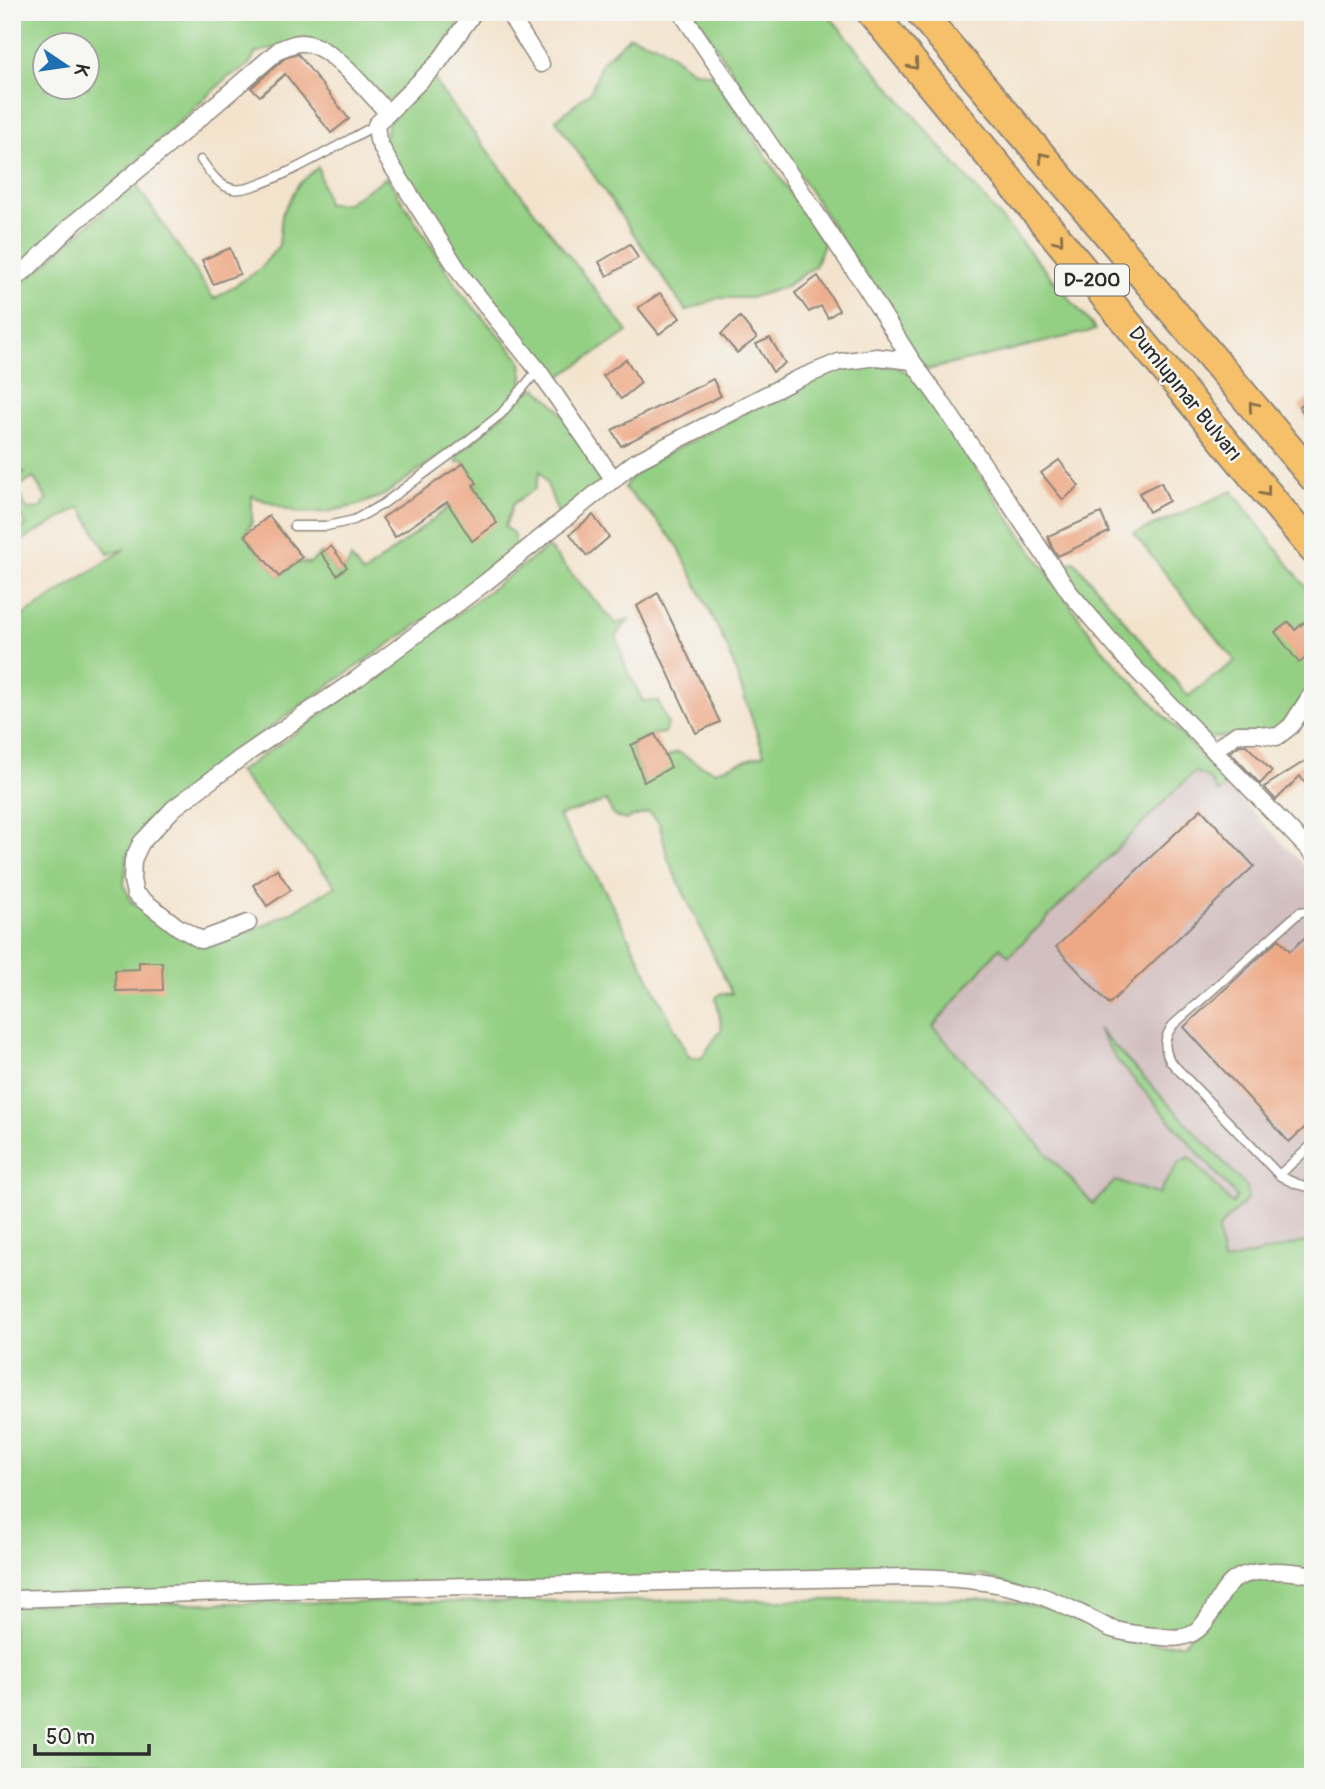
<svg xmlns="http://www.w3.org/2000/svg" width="1325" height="1789" viewBox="0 0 1325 1789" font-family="Pangolin,sans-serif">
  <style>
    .industrial { fill: #d2bfbf }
    .green { fill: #94d084; stroke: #607e58; stroke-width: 2; fill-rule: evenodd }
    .building { fill: #eda986 }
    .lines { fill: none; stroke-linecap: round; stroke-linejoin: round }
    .lane-casing { stroke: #8f877c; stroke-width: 11 }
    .street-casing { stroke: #8f877c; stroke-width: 19 }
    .highway-casing { stroke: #8f877c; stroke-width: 32 }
    .lane { stroke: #fff; stroke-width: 8 }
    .street { stroke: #fff; stroke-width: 16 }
    .highway { stroke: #f6c06b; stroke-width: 28 }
    .oneway { stroke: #866e48 }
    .labels { text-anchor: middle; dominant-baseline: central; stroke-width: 5; stroke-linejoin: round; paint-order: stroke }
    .shield { fill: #f6f6f2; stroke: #686867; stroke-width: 2 }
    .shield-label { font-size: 19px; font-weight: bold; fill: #2b2b2b }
    .street-label { font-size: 21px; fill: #2b2b2b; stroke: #f6f6f2 }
  </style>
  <rect width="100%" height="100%" fill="#f6f6f2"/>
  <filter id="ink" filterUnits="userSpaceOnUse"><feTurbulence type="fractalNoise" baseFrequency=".0143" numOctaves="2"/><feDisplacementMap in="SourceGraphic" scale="14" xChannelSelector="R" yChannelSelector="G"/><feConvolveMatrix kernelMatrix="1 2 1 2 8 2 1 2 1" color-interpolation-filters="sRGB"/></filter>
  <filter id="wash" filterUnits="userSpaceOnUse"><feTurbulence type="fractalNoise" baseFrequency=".00686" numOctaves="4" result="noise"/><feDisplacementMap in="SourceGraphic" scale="28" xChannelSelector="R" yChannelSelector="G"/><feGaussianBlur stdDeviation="1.57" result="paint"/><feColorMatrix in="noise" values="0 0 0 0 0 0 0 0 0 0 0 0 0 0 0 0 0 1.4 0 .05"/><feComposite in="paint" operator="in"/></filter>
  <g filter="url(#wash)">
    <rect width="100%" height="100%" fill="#f3e3cc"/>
    <!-- industrial -->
    <polygon class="industrial" points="1196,750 1227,785 1313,875 1313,1240 1154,1279 1084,1277 933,1027 1000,946"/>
    <!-- green -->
    <g class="green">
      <path d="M 12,12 L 467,12 C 445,44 421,80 388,101 L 377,98 L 309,39 L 255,53 C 251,67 240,71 228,77 L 64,229 L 12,273 ZM 46,46 L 88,46 L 88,88 L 46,88 Z"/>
      <polygon points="694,12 826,12 1096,330 926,370"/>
      <polygon points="630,36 660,46 691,70 712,74 824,244 815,266 785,287 750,298 718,298 686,311 556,120 591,91 602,62"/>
      <polygon points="433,77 442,92 628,332 556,379 480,294 383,144 388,123"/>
      <path d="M 318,167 L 327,204 L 347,203 L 387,177 L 462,294 L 520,359 L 523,375 L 522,386 L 499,413 L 384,495 L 358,505 L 327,512 L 298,513 L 252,496 L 252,522 L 245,535 L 279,576 L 297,562 L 310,563 L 321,553 L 337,574 L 347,567 L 351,558 L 363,574 L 477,485 L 464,463 L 462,461 L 457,463 L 456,460 L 459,454 L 528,392 L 537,388 L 558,408 L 566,420 L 601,476 L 603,484 L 559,516 L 547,484 L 540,471 L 535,489 L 513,504 L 505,527 L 513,533 L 517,548 L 489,576 L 330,685 L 248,743 L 170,803 L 128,853 L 124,884 L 131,902 L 216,941 L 256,929 L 293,911 L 336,886 L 238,772 L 300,730 L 548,547 L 616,624 L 630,619 L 616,635 L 625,666 L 643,701 L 658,701 L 668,724 L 665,733 L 655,734 L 631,745 L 644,782 L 666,757 L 678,752 L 698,764 L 715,771 L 764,754 L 728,649 L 678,546 L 652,515 L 624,488 L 630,479 L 653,461 L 793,388 L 846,366 L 875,365 L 899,368 L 912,376 L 931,401 L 1013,524 L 1098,644 L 1196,750 L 1227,785 L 1218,793 C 1213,782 1207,774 1194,772 L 1009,956 L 1000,947 L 933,1027 L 1093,1204 L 1115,1181 L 1158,1194 L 1180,1161 L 1190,1157 L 1232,1204 L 1237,1197 L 1116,1059 L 1098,1029 L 1247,1187 L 1248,1198 C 1238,1210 1226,1218 1218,1230 L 1223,1262 L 1313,1240 L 1313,1570 L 1242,1570 L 1194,1625 L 1179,1631 L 1152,1634 L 1104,1621 L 985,1576 L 12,1595 L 12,623 L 125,549 L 108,554 L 81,507 L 12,546 L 12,534 L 26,526 L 12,501 L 12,481 L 25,473 L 12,468 L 12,289 L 38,270 L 135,183 L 214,299 L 259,270 L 279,245 L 282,214 L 298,185 ZM 34,478 L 47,500 L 44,502 L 43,507 L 36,509 L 32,508 L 28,510 L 15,488 ZM 606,801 L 614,816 L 625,820 L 649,812 L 659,823 L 669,862 L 732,994 L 721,993 L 716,998 L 722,1029 L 701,1058 L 689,1057 L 602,885 L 558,816 Z"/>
      <path d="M 1232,491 L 1313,596 L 1313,683 L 1278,731 L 1207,738 C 1156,684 1103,629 1062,566 L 1074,561 L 1188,696 L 1235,661 L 1134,534 Z"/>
      <polygon points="1255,1579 1313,1580 1313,1777 12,1777 12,1604 999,1599 1059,1611 1113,1635 1157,1644 1183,1643 1227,1601 1237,1586"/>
    </g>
    <g id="blocks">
      <!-- building -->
      <g class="building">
        <polygon points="298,54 349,119 331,133 285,74 260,96 251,88 285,58"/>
        <polygon points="630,244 638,258 607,276 599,262"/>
        <polygon points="230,248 240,274 213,284 202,260"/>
        <polygon points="818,276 839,310 828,318 821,306 809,312 795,293"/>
        <polygon points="660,293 680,318 659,334 638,308"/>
        <polygon points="740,317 757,338 737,353 721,334"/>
        <polygon points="770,338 785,363 773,372 756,344"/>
        <polygon points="626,359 641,383 621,399 603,376"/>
        <polygon points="713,379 721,396 621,446 612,430"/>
        <polygon points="1313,395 1313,428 1299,406"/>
        <polygon points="1059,460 1079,486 1063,500 1041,473"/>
        <polygon points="464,463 477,483 473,485 497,523 472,541 447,502 395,537 382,518"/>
        <polygon points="1161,482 1169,501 1149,512 1139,493"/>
        <polygon points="1101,513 1109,532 1058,556 1052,548 1048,536"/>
        <polygon points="593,515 609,537 587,556 570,534"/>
        <polygon points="269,516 302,557 279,577 245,535"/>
        <polygon points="331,546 347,567 337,575 321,553"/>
        <polygon points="658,593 720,722 696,733 637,606"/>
        <polygon points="1307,620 1313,627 1313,653 1299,663 1275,632 1289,622 1295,630"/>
        <polygon points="655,734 671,767 644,782 631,745"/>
        <polygon points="1240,745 1246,745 1272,771 1260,784 1230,752"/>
        <polygon points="1313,756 1313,795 1300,776 1276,800 1264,787"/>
        <polygon points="1201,809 1254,866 1109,1004 1056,947"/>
        <polygon points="277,869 291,890 267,906 253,885"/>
        <polygon points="1313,930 1313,1120 1289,1142 1184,1027 1279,939 1290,951"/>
        <polygon points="139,962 162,962 163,990 116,991 115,970 139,969"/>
      </g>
    </g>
  </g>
  <g filter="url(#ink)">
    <use href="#blocks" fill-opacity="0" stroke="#8f877c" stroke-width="2"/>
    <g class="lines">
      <defs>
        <g id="lane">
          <path d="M 201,160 C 210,172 218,186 233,189 C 257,195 350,138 376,125"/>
          <polyline points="294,526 327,526 354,520 383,504 451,454 501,414 538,370"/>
          <path d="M 1313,910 L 1300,912 L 1292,919 L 1173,1025 C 1164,1037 1163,1047 1170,1061 L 1279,1175 C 1289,1181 1300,1187 1313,1187"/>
          <polyline points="1279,1175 1313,1144"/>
        </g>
        <g id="street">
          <polyline points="474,12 438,63 376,125 378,140 388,160 464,279 538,370 614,480"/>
          <polyline points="511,12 513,20 541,64"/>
          <polyline points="681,12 865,286 912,361 938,397 1070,593 1128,661 1313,854"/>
          <path d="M 12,280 L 26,270 L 74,223 L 172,142 L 280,49 C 287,47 295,42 302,43 C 332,44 367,92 388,113"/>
          <polyline points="1214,750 1237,734 1259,734 1277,737 1291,726 1313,692"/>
          <polyline points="248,923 201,940 178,927 135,894 132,880 133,860 141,843 174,808 242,757 358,678 486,582 635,462 795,380 839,362 877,357 912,361"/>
          <path d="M 12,1599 L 283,1590 L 907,1577 C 951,1578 987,1579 1029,1592 C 1050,1598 1069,1608 1088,1617 C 1096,1621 1104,1626 1112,1629 C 1126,1633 1141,1635 1155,1636 C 1163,1637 1173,1639 1181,1637 C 1212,1632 1213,1596 1234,1580 C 1253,1567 1291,1571 1313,1575"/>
        </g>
        <g id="highway">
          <polyline points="871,12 1313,549"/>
          <polyline points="920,12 1313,477"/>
        </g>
      </defs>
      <!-- lane casing -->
      <use href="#lane" class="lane-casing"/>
      <!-- street casing -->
      <use href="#street" class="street-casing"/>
      <!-- highway casing -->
      <use href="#highway" class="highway-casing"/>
      <!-- lane -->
      <use href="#lane" class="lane"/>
      <!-- street -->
      <use href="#street" class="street"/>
      <!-- highway -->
      <use href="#highway" class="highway"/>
    </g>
    <!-- one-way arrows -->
    <defs><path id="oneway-chevron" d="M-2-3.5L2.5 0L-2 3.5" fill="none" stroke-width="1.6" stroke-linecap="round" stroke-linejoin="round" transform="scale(1.75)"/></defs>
    <g class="oneway">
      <use href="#oneway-chevron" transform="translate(914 65) rotate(51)"/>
      <use href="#oneway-chevron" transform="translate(1043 157) rotate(-130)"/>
      <use href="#oneway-chevron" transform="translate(1059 240) rotate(51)"/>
      <use href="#oneway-chevron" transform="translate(1253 406) rotate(-130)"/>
      <use href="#oneway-chevron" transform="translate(1266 492) rotate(51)"/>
    </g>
  </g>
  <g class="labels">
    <!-- shield labels -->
    <rect class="shield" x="1055" y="264.5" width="74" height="31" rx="5"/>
    <g class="shield-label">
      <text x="1092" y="280">D-200</text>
    </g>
    <!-- street labels -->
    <g class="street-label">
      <text transform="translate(1185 394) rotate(51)">Dumlupınar Bulvarı</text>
    </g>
  </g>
  <!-- margin -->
  <rect width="1325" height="1789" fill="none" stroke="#f6f6f2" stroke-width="42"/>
  <!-- north arrow -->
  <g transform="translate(66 66) rotate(103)"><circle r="33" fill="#f6f6f2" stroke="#a5a5a2" stroke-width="2"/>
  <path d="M0-5L12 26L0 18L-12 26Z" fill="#1f6fb2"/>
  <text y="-10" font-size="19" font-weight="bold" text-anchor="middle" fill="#2b2b2b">K</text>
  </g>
  <!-- scale -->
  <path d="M35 1744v10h114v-10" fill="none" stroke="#2b2b2b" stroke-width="3.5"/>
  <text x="46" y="1744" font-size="21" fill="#2b2b2b" stroke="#f6f6f2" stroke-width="5" paint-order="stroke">50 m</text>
</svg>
